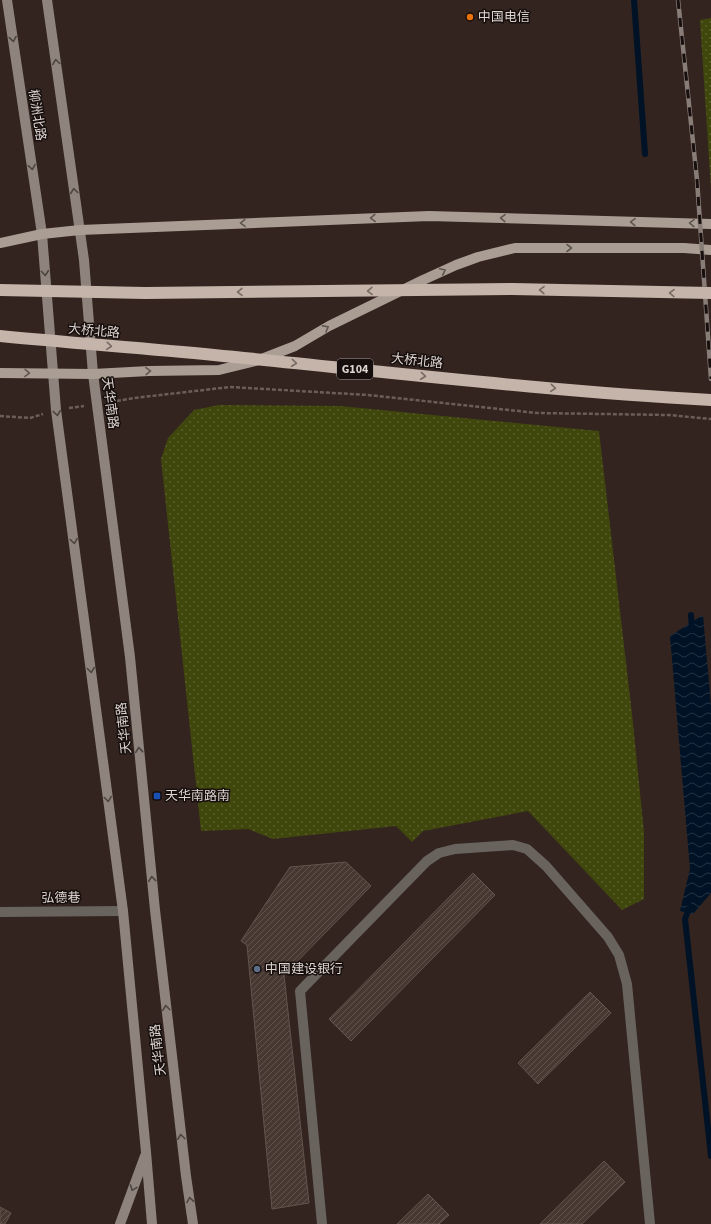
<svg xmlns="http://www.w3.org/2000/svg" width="711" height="1224" viewBox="0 0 711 1224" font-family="'Source Sans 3','Noto Sans SC',sans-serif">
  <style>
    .grass { fill: url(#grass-dots) }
    .water { fill: url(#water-waves) }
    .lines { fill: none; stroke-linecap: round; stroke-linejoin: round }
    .stream { stroke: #001326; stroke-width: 6 }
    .building { fill: url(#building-hatch); stroke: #64544d }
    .path { stroke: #6b5e59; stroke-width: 2.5; stroke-dasharray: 4 2; stroke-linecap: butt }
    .lane { stroke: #69635e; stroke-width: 10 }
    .street { stroke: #69635e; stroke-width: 10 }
    .secondary { stroke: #8e847d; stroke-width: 10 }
    .primary { stroke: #aa9d94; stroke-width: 10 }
    .rail-casing { stroke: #897d78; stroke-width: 4.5 }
    .rail { stroke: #160f0d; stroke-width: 3; stroke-dasharray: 9; stroke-linecap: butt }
    .highway-bridge { stroke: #c4b4a9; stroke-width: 12 }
    .oneway { stroke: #4c443f }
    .oneway2 { stroke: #605650 }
    .oneway3 { stroke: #766a63 }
    .food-dot { fill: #e8710a; stroke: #160f0d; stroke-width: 1.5 }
    .transit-dot { fill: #1a4fb4; stroke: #160f0d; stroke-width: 1.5 }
    .service-dot { fill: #5c6f8a; stroke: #160f0d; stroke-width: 1.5 }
    .labels { text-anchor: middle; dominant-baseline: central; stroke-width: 3; stroke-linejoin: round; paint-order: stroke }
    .shield { fill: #160f0d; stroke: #a29a96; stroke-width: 1 }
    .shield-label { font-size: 12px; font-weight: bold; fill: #ded5d1 }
    .poi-label { font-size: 13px; fill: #ded5d1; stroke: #160f0d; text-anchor: start }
    .street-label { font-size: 13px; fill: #ded5d1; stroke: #160f0d }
  </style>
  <defs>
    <pattern id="grass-dots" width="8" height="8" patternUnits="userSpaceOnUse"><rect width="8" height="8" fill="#40470c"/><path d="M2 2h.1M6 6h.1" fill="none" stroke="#5b612e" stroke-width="1.8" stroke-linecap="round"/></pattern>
    <pattern id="water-waves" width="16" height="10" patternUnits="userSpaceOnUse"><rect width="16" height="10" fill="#001326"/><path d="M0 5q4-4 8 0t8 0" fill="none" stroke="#253444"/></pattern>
    <pattern id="building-hatch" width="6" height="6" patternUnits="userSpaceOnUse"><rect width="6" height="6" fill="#473832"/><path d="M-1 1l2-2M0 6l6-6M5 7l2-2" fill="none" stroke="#61544f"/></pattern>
  </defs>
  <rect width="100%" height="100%" fill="#33241f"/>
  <!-- grass -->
  <g class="grass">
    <polygon points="711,18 711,189 700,20"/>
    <polygon points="219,405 340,406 599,431 632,714 644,832 644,899 622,910 528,811 423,831 412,842 396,826 273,839 248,829 201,831 161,459 168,438 194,410"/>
  </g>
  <!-- water -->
  <polygon class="water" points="703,615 711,706 711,893 693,914 680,911 690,869 670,636"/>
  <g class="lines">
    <!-- stream -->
    <g class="stream">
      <polyline points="634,0 645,154"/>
      <polyline points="691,615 692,630"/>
      <polyline points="690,906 685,919 711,1156"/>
    </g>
  </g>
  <!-- building -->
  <g class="building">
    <polygon points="346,862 371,886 284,975 309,1203 272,1209 247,945 241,941 290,867"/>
    <polygon points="473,873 495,895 351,1041 329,1019"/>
    <polygon points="590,992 611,1013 538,1084 518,1063"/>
    <polygon points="604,1161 625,1182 582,1224 540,1224"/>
    <polygon points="428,1194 449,1215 439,1224 397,1224"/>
    <polygon points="0,1207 11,1213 5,1224 0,1224"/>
  </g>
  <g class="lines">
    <!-- path -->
    <g class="path">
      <polyline points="111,402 134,398 230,387 368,395 537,413 669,415 711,419"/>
      <polyline points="69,408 84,406"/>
      <polyline points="0,416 30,418 43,414"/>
    </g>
    <!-- lane -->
    <polyline class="lane" points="322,1224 300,991 427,861 439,853 455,849 513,845 527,849 546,866 608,937 619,955 627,984 650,1224"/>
    <!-- street -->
    <polyline class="street" points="0,912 123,911"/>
    <!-- secondary -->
    <g class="secondary">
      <polyline points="7,0 42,234 56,410 123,911 146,1152 152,1224"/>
      <polyline points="47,0 84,260 93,374 130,657 155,910 186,1176 193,1224"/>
      <polyline points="120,1224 145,1156"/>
    </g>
    <!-- primary -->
    <g class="primary">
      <polyline points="0,243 42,234 80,230 429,216 711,224"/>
      <polyline points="0,373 93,374 149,371 219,370 259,360 295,346 329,326 423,280 456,265 478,257 515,248 684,248 711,250"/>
    </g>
    <defs>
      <polyline id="rail" points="678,0 697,180 711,379"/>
    </defs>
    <!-- rail casing -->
    <use href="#rail" class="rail-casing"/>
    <!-- rail -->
    <use href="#rail" class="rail"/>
    <!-- highway-bridge -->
    <g class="highway-bridge">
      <polyline points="0,290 145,293 512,289 711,293"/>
      <path d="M 0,336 C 71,343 143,348 214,355 C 380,371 545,391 711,400"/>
    </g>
  </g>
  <!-- one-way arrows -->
  <defs><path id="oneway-chevron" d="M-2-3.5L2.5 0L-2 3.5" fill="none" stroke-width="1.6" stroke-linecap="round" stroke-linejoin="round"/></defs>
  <g class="oneway">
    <use href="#oneway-chevron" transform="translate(13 39) rotate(81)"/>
    <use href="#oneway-chevron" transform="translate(56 62) rotate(-98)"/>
    <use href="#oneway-chevron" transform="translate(32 167) rotate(81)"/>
    <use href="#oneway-chevron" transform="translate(74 191) rotate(-98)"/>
    <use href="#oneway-chevron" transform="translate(45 273) rotate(85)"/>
    <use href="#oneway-chevron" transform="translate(57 413) rotate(83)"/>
    <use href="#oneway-chevron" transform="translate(74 541) rotate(82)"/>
    <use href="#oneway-chevron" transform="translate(91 670) rotate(82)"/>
    <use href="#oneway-chevron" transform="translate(139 750) rotate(-96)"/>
    <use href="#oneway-chevron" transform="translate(108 799) rotate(82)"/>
    <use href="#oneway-chevron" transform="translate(152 879) rotate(-96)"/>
    <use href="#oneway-chevron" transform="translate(166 1008) rotate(-97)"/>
    <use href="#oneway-chevron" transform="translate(181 1137) rotate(-97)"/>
    <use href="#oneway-chevron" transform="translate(133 1188) rotate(110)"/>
    <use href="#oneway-chevron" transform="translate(190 1200) rotate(-99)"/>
  </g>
  <g class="oneway2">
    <use href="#oneway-chevron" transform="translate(373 218) rotate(178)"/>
    <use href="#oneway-chevron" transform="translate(503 218) rotate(-178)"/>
    <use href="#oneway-chevron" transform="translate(633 222) rotate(-178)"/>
    <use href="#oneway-chevron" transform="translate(243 223) rotate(178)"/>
    <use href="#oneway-chevron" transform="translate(692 223) rotate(-178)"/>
    <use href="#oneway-chevron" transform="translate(569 248)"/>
    <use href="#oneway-chevron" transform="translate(443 271) rotate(-25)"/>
    <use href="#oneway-chevron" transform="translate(326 328) rotate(-29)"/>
    <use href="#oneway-chevron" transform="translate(148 371) rotate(-2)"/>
    <use href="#oneway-chevron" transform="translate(27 373) rotate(1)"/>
  </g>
  <g class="oneway3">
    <use href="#oneway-chevron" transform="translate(542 290) rotate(-179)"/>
    <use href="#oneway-chevron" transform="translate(370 291) rotate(179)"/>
    <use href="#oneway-chevron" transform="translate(240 292) rotate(179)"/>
    <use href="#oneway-chevron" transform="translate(672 293) rotate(-179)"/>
    <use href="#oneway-chevron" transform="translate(109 346) rotate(5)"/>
    <use href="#oneway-chevron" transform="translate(294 363) rotate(6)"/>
    <use href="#oneway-chevron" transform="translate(423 376) rotate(6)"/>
    <use href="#oneway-chevron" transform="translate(553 388) rotate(5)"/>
  </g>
  <!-- markers -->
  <circle class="food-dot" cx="470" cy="17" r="4"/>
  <rect class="transit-dot" x="153" y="792" width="8" height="8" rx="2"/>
  <circle class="service-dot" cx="257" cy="969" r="4"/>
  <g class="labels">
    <!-- shield labels -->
    <rect class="shield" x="337" y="359" width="36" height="20" rx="3"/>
    <g class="shield-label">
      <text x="355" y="369">G104</text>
    </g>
    <!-- poi labels -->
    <g class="poi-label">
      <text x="478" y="17">中国电信</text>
      <text x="165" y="796">天华南路南</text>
      <text x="265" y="969">中国建设银行</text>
    </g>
    <!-- street labels -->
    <g class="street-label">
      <text transform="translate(37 115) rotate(81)">柳洲北路</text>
      <text transform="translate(94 331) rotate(5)">大桥北路</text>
      <text transform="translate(417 361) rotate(6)">大桥北路</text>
      <text transform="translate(110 403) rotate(82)">天华南路</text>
      <text transform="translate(124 728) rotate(-96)">天华南路</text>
      <text transform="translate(61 898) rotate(-1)">弘德巷</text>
      <text transform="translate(158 1050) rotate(-97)">天华南路</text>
    </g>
  </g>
</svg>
